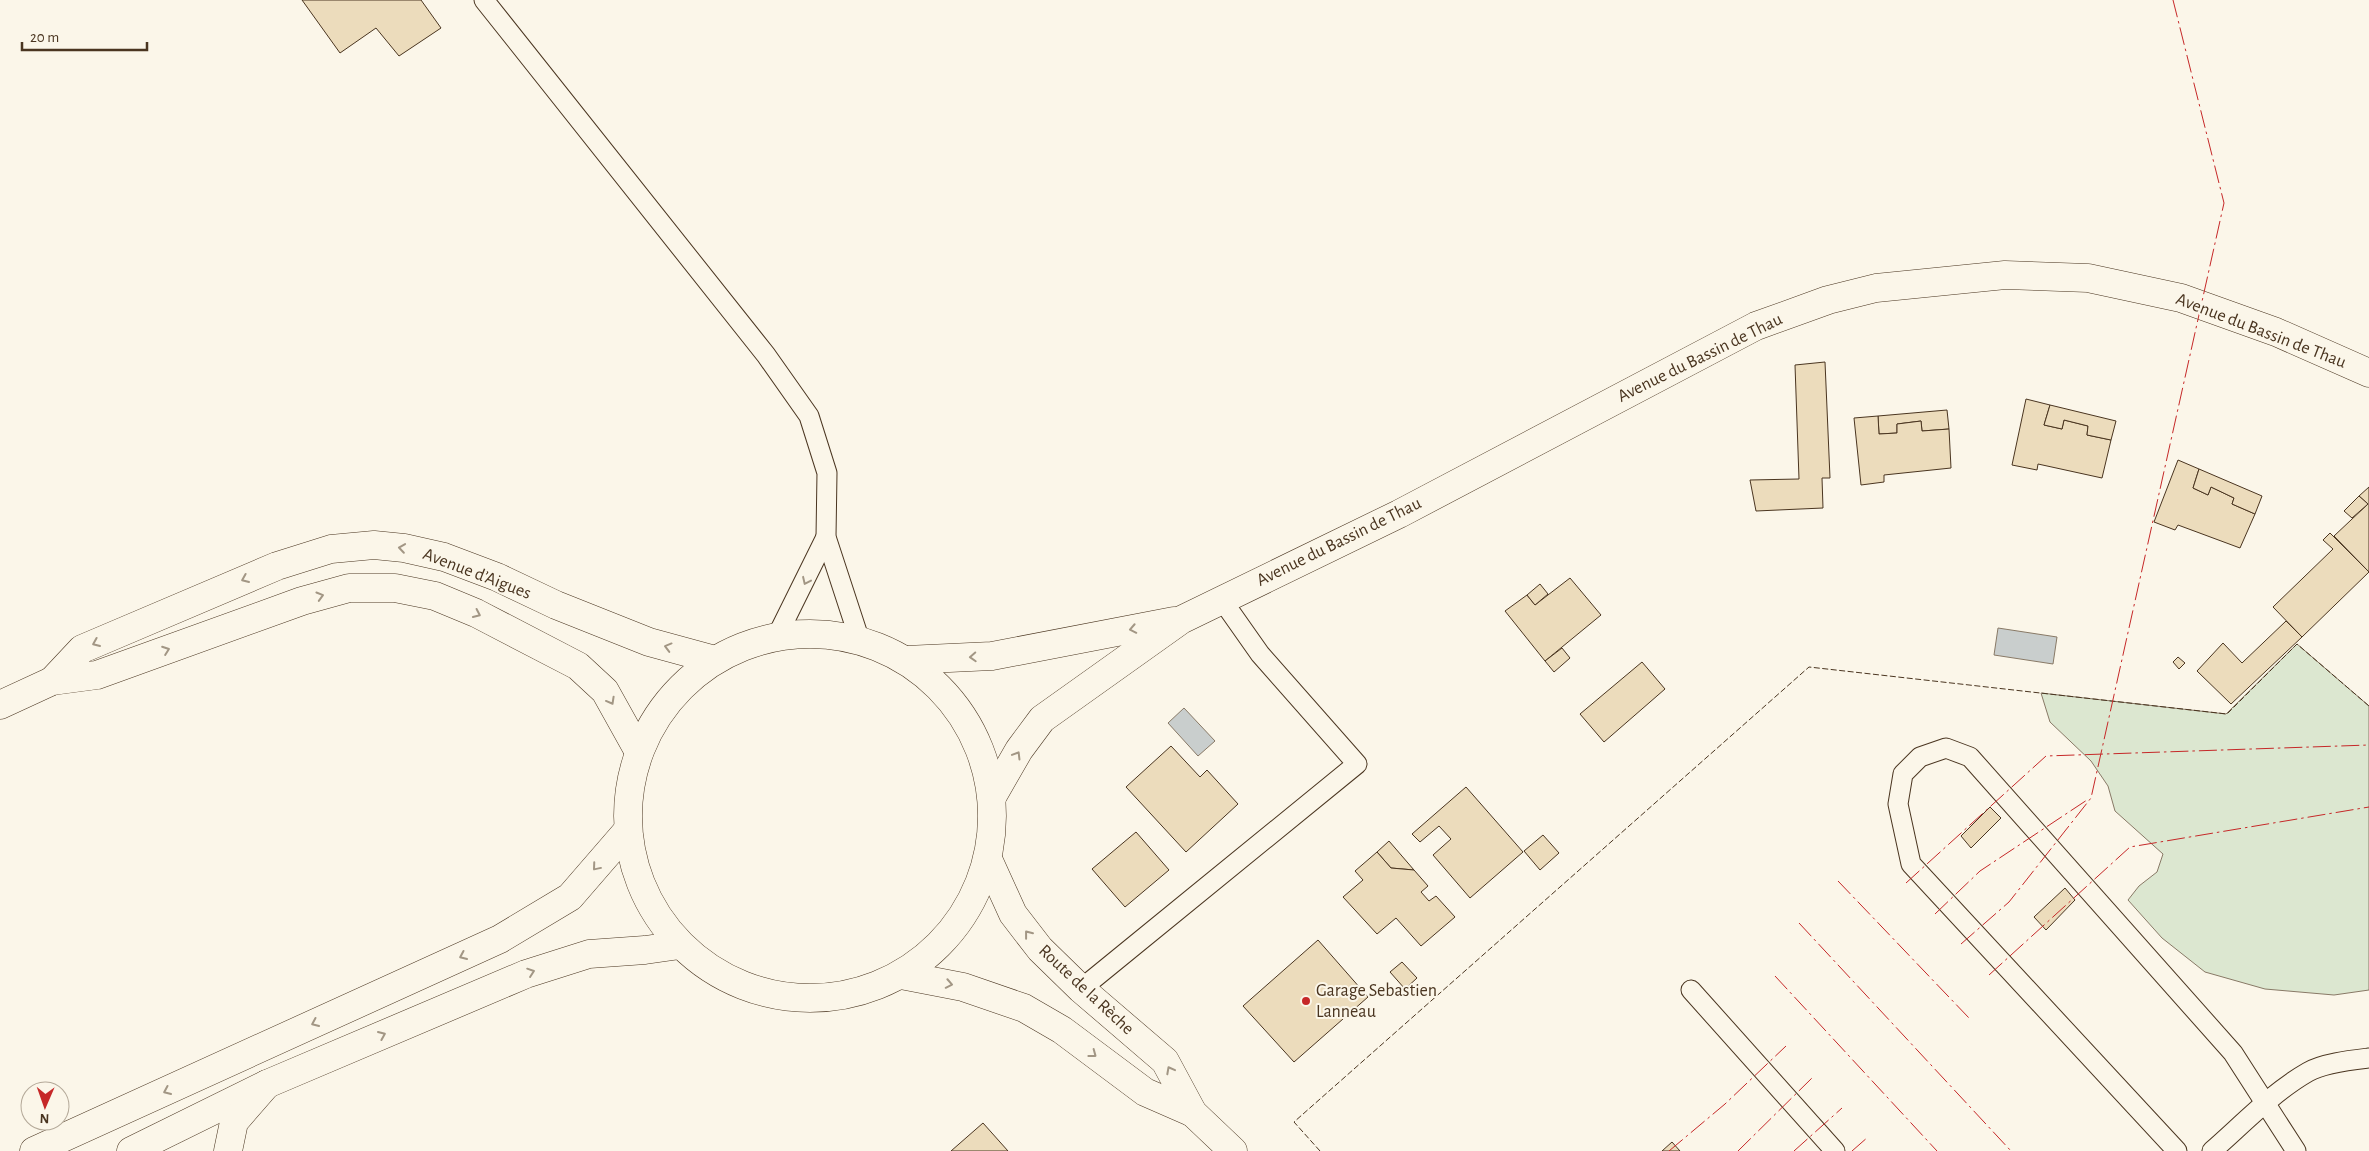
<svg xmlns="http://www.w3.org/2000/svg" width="2369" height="1151" viewBox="0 0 2369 1151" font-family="'Alegreya Sans',sans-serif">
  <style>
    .green { fill: #dce7d0; stroke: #887966 }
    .water { fill: #c9cecd; stroke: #887966 }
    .building { fill: #ecdcbc; stroke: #4a3520 }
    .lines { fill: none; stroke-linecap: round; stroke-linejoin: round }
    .lane-casing { stroke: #4a3520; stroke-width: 21 }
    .street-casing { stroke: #4a3520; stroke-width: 29 }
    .secondary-casing { stroke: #4a3520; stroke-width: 29 }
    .primary-casing { stroke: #4a3520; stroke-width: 29 }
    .lane { stroke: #fbf6e9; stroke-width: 19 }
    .street { stroke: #fbf6e9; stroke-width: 28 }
    .secondary { stroke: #fbf6e9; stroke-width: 28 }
    .primary { stroke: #fbf6e9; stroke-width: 28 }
    .fence { stroke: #4a3520; stroke-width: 1; stroke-dasharray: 6 2.5; stroke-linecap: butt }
    .power { stroke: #c62828; stroke-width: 1; stroke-dasharray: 18 4 2.5 4; stroke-linecap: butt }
    .oneway { stroke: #a29684 }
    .poi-dot { fill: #c62828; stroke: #fbf6e9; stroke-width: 2 }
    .labels { text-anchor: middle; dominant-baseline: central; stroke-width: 4; stroke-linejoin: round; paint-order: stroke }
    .street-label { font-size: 18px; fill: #4a3520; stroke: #fbf6e9 }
    .poi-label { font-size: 18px; fill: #4a3520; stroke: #fbf6e9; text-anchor: start }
  </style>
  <rect width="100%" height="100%" fill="#fbf6e9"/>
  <!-- green -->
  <polygon class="green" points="2297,644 2369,706 2369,990 2334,995 2265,989 2205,972 2162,938 2128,900 2139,886 2157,872 2163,854 2115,811 2108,786 2091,761 2050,722 2041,693 2226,714"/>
  <!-- water -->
  <g class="water">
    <polygon points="1998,628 2057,637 2053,664 1994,655"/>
    <polygon points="1184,708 1215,741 1198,756 1168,723"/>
  </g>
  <!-- building -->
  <g class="building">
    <polygon points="302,0 421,0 441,28 399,56 376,28 340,53"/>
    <polygon points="1825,362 1830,478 1822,478 1823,508 1756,511 1750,480 1799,479 1795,365"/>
    <polygon points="2026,399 2050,405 2044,425 2062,429 2064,420 2088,426 2087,435 2111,440 2102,478 2038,464 2037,470 2012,465"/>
    <polygon points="2050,405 2116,421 2111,440 2087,435 2088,426 2064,420 2062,429 2044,425"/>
    <polygon points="1947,410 1949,429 1922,431 1921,421 1897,424 1897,433 1879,434 1878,416"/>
    <polygon points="1878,416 1879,434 1897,433 1897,424 1921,421 1922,431 1949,429 1951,468 1884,475 1884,482 1861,485 1854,418"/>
    <polygon points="2178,460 2199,469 2193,488 2208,495 2211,487 2234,498 2232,504 2255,514 2240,548 2178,525 2175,530 2154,522"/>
    <polygon points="2199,469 2262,496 2255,514 2232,504 2234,498 2211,487 2208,495 2193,488"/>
    <polygon points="2369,487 2369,572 2334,536 2368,504 2359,496"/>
    <polygon points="2359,496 2368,504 2352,518 2344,511"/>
    <polygon points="2330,533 2369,572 2302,637 2273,607 2333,549 2323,540"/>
    <polygon points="1570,578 1601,615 1545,661 1505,611 1527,595 1535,605"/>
    <polygon points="1540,584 1548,594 1535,605 1527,595"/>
    <polygon points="2286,621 2302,637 2231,704 2197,671 2223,643 2242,663"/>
    <polygon points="1562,648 1570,658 1554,672 1545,661"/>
    <polygon points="2178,657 2185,663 2179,669 2173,662"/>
    <polygon points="1642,662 1665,689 1604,742 1580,714"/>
    <polygon points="1171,746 1200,777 1207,770 1238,804 1186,852 1126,787"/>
    <polygon points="1466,787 1523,852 1470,898 1433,855 1451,839 1439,826 1420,842 1412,834"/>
    <polygon points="1990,807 2001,818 1971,848 1961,836"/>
    <polygon points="1136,832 1169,870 1125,907 1092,869"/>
    <polygon points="1543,835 1559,853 1540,870 1524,851"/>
    <polygon points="1389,841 1414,870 1391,868 1377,852"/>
    <polygon points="1377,852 1391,868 1414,870 1428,886 1421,892 1429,901 1436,896 1455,917 1421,946 1396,918 1377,934 1343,897 1363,880 1355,871"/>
    <polygon points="2065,888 2075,900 2046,930 2034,917"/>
    <polygon points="1318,940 1368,997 1294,1062 1243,1006"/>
    <polygon points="1402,962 1417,978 1405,989 1390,972"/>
    <polygon points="983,1123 1008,1151 951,1151"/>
    <polygon points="1672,1142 1680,1151 1662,1151"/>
  </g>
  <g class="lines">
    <defs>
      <g id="lane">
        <polyline points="484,0 766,355 809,416 827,473 826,537 860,641"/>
        <polyline points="777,636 826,537"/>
        <polyline points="1081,989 1357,764 1260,654 1222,600"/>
        <polyline points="1691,990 1835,1151"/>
        <polyline points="2177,1151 1911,864 1898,804 1903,774 1920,757 1946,748 1970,757 2233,1053 2296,1151"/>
        <path d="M 2212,1151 C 2243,1124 2273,1092 2308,1072 C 2323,1063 2352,1060 2369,1058"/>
      </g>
      <g id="street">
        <polyline points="988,859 1013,914 1040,949 1081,989 1165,1061 1193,1113 1233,1151"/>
        <polyline points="901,975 963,987 1024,1008 1062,1030 1145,1092 1193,1113"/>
      </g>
      <g id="secondary">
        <circle cx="810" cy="816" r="182"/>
        <polyline points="906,660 992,656 1174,621"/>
        <polyline points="52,681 82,649 277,566 331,549 374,545 404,548 444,557 497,577 556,605 649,642 715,660"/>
        <polyline points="0,705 52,681 97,675 302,601 349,588 395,588 435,596 476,613 578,666 605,691 639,752"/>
        <polyline points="992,797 1019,750 1042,719 1181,620 1399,514 1756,326 1828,300 1876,288 2005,275 2088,278 2181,298 2276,332 2369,373"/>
        <polyline points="34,1151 500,939 570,897 628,830"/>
        <polyline points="131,1151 267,1084 526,974 589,954 645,950 680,945"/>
      </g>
      <polyline id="primary" points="228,1151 234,1122 267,1084"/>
    </defs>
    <!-- lane casing -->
    <use href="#lane" class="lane-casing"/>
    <!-- street casing -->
    <use href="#street" class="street-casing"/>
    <!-- secondary casing -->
    <use href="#secondary" class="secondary-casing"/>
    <!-- primary casing -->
    <use href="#primary" class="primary-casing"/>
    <!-- lane -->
    <use href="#lane" class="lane"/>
    <!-- street -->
    <use href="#street" class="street"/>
    <!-- secondary -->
    <use href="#secondary" class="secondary"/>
    <!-- primary -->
    <use href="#primary" class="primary"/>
    <!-- fence -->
    <polyline class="fence" points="1320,1151 1294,1122 1809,667 2227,714 2297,644 2369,706"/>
    <!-- power -->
    <g class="power">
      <polyline points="1838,881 1969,1018"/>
      <polyline points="1906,883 2046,756 2369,745"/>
      <polyline points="1935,914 1980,871 2087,800"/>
      <polyline points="1799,923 2011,1151"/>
      <polyline points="1961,944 2009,902 2091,798 2224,203 2173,0"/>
      <polyline points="1989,975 2130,847 2369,807"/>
      <polyline points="1775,976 1937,1151"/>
      <polyline points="1669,1151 1725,1104 1786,1046"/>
      <polyline points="1738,1151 1813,1077"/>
      <polyline points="1794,1151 1842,1108"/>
      <polyline points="1852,1151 1868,1137"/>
    </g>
  </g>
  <!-- one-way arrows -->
  <defs><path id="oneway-chevron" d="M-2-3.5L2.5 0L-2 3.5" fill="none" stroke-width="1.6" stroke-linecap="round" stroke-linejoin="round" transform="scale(1.25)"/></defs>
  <g class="oneway">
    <use href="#oneway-chevron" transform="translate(402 548) rotate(-172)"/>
    <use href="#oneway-chevron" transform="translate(245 579) rotate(157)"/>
    <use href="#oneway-chevron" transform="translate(806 581) rotate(115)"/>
    <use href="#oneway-chevron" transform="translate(320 596) rotate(-16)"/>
    <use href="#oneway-chevron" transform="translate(477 614) rotate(25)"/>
    <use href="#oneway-chevron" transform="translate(1133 629) rotate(169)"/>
    <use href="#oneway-chevron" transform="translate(96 643) rotate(157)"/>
    <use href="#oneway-chevron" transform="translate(668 647) rotate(-165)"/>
    <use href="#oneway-chevron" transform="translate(166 650) rotate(-20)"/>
    <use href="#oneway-chevron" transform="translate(973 657) rotate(177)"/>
    <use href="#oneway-chevron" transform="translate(611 701) rotate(61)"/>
    <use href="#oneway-chevron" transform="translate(1017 755) rotate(-59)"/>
    <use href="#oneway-chevron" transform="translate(596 867) rotate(130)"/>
    <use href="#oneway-chevron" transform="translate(1028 934) rotate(-128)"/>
    <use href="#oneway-chevron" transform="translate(463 956) rotate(156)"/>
    <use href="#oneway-chevron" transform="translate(531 972) rotate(-19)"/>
    <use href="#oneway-chevron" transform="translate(949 984) rotate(11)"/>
    <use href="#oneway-chevron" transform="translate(315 1023) rotate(156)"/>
    <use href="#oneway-chevron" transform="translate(382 1035) rotate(-23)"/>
    <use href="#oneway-chevron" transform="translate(1093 1054) rotate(37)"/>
    <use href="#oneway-chevron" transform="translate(1170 1070) rotate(-118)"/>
    <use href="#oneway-chevron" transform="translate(167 1091) rotate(156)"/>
  </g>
  <!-- markers -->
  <circle class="poi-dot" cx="1306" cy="1001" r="5"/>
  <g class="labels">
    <!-- street labels -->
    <g class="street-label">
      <text transform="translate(2261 331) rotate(21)">Avenue du Bassin de Thau</text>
      <text transform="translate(1700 358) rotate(-26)">Avenue du Bassin de Thau</text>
      <text transform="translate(1339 542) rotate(-26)">Avenue du Bassin de Thau</text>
      <text transform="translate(477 574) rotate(21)">Avenue d’Aigues</text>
      <text transform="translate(1086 990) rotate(43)">Route de la Rèche</text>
    </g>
    <!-- poi labels -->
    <g class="poi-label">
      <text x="1316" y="991">Garage Sebastien<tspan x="1316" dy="21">Lanneau</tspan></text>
    </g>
  </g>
  <!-- north arrow -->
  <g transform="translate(45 1106) rotate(182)"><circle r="24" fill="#fbf6e9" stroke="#b4a999"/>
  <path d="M0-4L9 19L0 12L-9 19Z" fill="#c62828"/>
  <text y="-8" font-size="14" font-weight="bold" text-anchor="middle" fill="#4a3520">N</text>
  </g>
  <!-- scale -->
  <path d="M22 42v8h125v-8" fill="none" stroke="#4a3520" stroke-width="2.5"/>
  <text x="30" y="42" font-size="15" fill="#4a3520" stroke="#fbf6e9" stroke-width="4" paint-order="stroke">20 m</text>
</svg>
